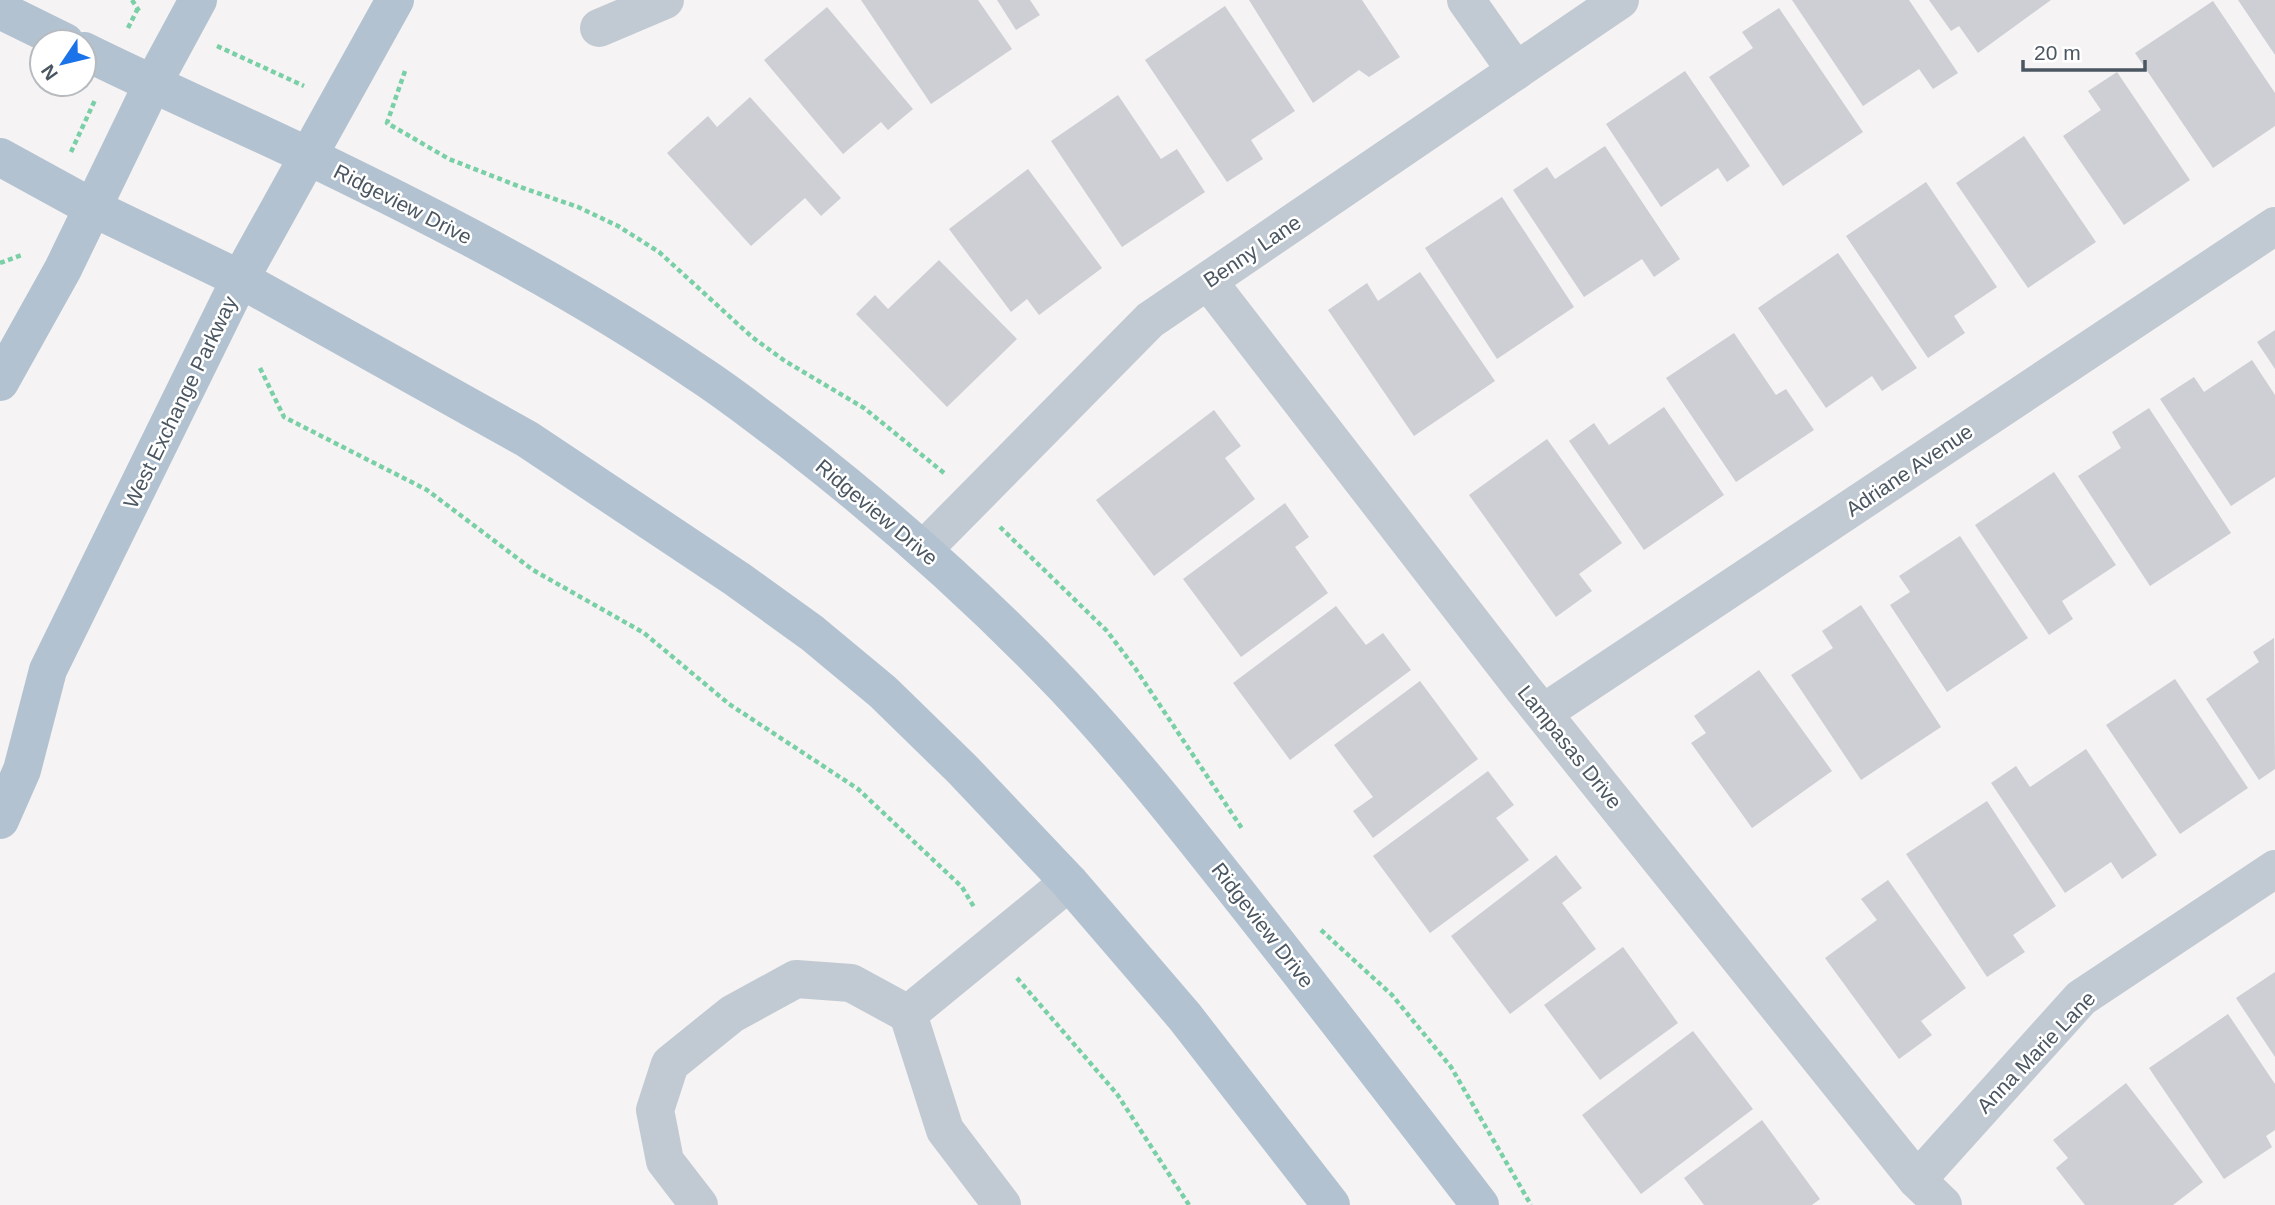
<svg xmlns="http://www.w3.org/2000/svg" width="2275" height="1205" viewBox="0 0 2275 1205" font-family="Arial,sans-serif">
  <style>
    .building { fill: #cdcfd5 }
    .lines { fill: none; stroke-linecap: round; stroke-linejoin: round }
    .path { stroke: #7ad0a6; stroke-width: 4.5; stroke-dasharray: 5 3.5; stroke-linecap: butt }
    .minor { stroke: #c1cad2; stroke-width: 38 }
    .major { stroke: #b3c2d1; stroke-width: 38 }
    .labels { text-anchor: middle; dominant-baseline: central; stroke-width: 5; stroke-linejoin: round; paint-order: stroke }
    .street-label { font-size: 21px; fill: #4a5661; stroke: #fff }
  </style>
  <rect width="100%" height="100%" fill="#f5f3f3"/>
  <!-- building -->
  <g class="building">
    <polygon points="861,0 978,0 1012,49 931,104"/>
    <polygon points="997,0 1030,0 1040,15 1016,30"/>
    <polygon points="1249,0 1362,0 1400,57 1369,77 1359,70 1313,103"/>
    <polygon points="1792,0 1909,0 1958,73 1933,89 1919,69 1863,106"/>
    <polygon points="1929,0 2051,0 1978,53 1959,26 1951,31"/>
    <polygon points="2238,0 2275,0 2275,55"/>
    <polygon points="2213,1 2275,93 2275,126 2213,168 2135,53"/>
    <polygon points="1225,6 1295,111 1251,140 1263,159 1227,182 1145,60"/>
    <polygon points="827,7 913,109 888,130 881,122 843,154 764,60"/>
    <polygon points="1779,8 1863,132 1783,186 1709,77 1753,48 1742,32"/>
    <polygon points="1685,71 1750,166 1727,182 1718,168 1661,207 1606,124"/>
    <polygon points="2117,72 2190,180 2124,225 2063,136 2101,110 2088,91"/>
    <polygon points="1118,95 1161,159 1177,149 1205,192 1122,247 1051,141"/>
    <polygon points="750,97 841,198 821,216 805,198 751,246 667,153 708,116 717,127"/>
    <polygon points="2024,136 2096,242 2028,288 1956,183"/>
    <polygon points="1605,146 1680,259 1654,277 1642,259 1584,297 1513,190 1547,167 1555,179"/>
    <polygon points="1028,169 1102,268 1039,315 1027,299 1011,312 949,229"/>
    <polygon points="1926,182 1997,287 1954,316 1965,333 1928,358 1846,236"/>
    <polygon points="1502,197 1574,307 1497,359 1425,248"/>
    <polygon points="1838,253 1917,368 1882,391 1872,376 1826,408 1758,308"/>
    <polygon points="939,260 1017,339 947,407 856,314 875,295 888,309"/>
    <polygon points="1420,272 1495,381 1414,436 1328,310 1367,283 1378,301"/>
    <polygon points="2275,330 2275,369 2257,342"/>
    <polygon points="1734,333 1776,395 1786,389 1814,430 1736,482 1666,378"/>
    <polygon points="2252,360 2275,395 2275,477 2231,506 2160,399 2194,377 2204,392"/>
    <polygon points="1664,407 1724,495 1644,550 1569,441 1594,423 1609,445"/>
    <polygon points="2149,408 2231,533 2150,586 2078,476 2121,448 2112,432"/>
    <polygon points="1214,410 1241,446 1225,458 1255,499 1154,576 1096,500"/>
    <polygon points="1547,439 1622,543 1579,574 1592,591 1556,617 1469,495"/>
    <polygon points="2054,472 2116,565 2062,601 2073,619 2049,635 1975,525"/>
    <polygon points="1285,503 1309,537 1295,547 1328,593 1241,657 1183,579"/>
    <polygon points="1960,536 2028,638 1947,692 1890,605 1910,592 1899,576"/>
    <polygon points="1861,605 1941,727 1861,780 1791,675 1833,648 1822,631"/>
    <polygon points="1336,606 1366,645 1383,633 1411,670 1290,760 1233,683"/>
    <polygon points="2274,638 2275,769 2259,780 2206,699 2259,662 2253,652"/>
    <polygon points="1759,670 1832,771 1752,828 1691,743 1706,733 1694,716"/>
    <polygon points="2175,679 2248,788 2180,834 2106,725"/>
    <polygon points="1420,681 1478,759 1373,838 1353,811 1373,797 1334,745"/>
    <polygon points="2086,749 2157,855 2122,879 2111,862 2065,893 1991,783 2016,766 2030,787"/>
    <polygon points="1488,771 1514,805 1496,818 1529,860 1430,933 1373,856"/>
    <polygon points="1987,801 2056,906 2013,935 2025,952 1987,977 1906,854"/>
    <polygon points="1556,855 1582,888 1562,903 1596,949 1510,1014 1451,936"/>
    <polygon points="1888,880 1966,988 1921,1021 1932,1035 1899,1059 1825,958 1877,920 1861,899"/>
    <polygon points="1623,947 1678,1023 1600,1080 1544,1005"/>
    <polygon points="2275,972 2275,1057 2236,998"/>
    <polygon points="2228,1014 2275,1084 2275,1130 2266,1136 2272,1147 2224,1179 2149,1068"/>
    <polygon points="1693,1031 1753,1109 1641,1194 1582,1115"/>
    <polygon points="2126,1083 2203,1182 2173,1205 2085,1205 2056,1168 2068,1158 2053,1140"/>
    <polygon points="1762,1120 1820,1199 1812,1205 1704,1205 1684,1178"/>
  </g>
  <g class="lines">
    <!-- path -->
    <g class="path">
      <polyline points="132,0 139,11"/>
      <polyline points="128,28 137,10"/>
      <polyline points="217,46 304,86"/>
      <polyline points="405,71 387,123 449,159 523,188 578,207 618,226 659,252 752,337 785,361 864,408 944,473"/>
      <polyline points="71,152 95,100"/>
      <polyline points="0,263 22,255"/>
      <polyline points="260,368 284,417 427,490 533,570 644,633 729,704 858,789 962,887 974,907"/>
      <polyline points="1000,527 1107,631 1135,668 1243,830"/>
      <polyline points="1321,930 1392,995 1451,1067 1531,1205"/>
      <polyline points="1017,978 1117,1094 1189,1205"/>
    </g>
    <!-- minor -->
    <g class="minor">
      <polyline points="1466,0 1516,71"/>
      <polyline points="599,28 665,0"/>
      <polyline points="1208,281 1524,690 1917,1180 1943,1205"/>
      <polyline points="923,550 1150,320 1620,0"/>
      <polyline points="1543,713 2275,226"/>
      <polyline points="908,1014 1069,882"/>
      <polyline points="1917,1180 2081,998 2275,869"/>
      <polyline points="699,1205 665,1161 655,1110 670,1064 732,1014 796,979 851,983 908,1014 945,1130 1002,1205"/>
    </g>
    <!-- major -->
    <g class="major">
      <polyline points="0,10 65,42"/>
      <path d="M 84,51 C 159,88 235,121 310,157 C 443,221 576,290 698,373 C 732,395 763,420 795,444 C 890,518 980,598 1063,685 C 1129,755 1188,830 1247,905 C 1326,1005 1403,1105 1480,1205"/>
      <polyline points="0,157 93,208 240,279 527,439 737,579 812,633 883,692 962,769 1069,882 1185,1017 1331,1205"/>
      <polyline points="0,382 63,269 152,85 198,0"/>
      <polyline points="0,820 22,770 48,670 240,279 395,0"/>
    </g>
  </g>
  <g class="labels">
    <!-- street labels -->
    <g class="street-label">
      <text transform="translate(403 204) rotate(27)">Ridgeview Drive</text>
      <text transform="translate(1252 251) rotate(-34)">Benny Lane</text>
      <text transform="translate(180 402) rotate(-64)">West Exchange Parkway</text>
      <text transform="translate(1909 470) rotate(-34)">Adriane Avenue</text>
      <text transform="translate(877 512) rotate(40)">Ridgeview Drive</text>
      <text transform="translate(1570 747) rotate(51)">Lampasas Drive</text>
      <text transform="translate(1263 925) rotate(52)">Ridgeview Drive</text>
      <text transform="translate(2036 1052) rotate(-46)">Anna Marie Lane</text>
    </g>
  </g>
  <!-- north arrow -->
  <g transform="translate(63 63) rotate(235)"><circle r="33" fill="#ffffff" stroke="#b7bbc0" stroke-width="2"/>
  <path d="M0-5L12 26L0 18L-12 26Z" fill="#1a73e8"/>
  <text y="-10" font-size="19" font-weight="bold" text-anchor="middle" fill="#4a5661">N</text>
  </g>
  <!-- scale -->
  <path d="M2023 60v10h122v-10" fill="none" stroke="#4a5661" stroke-width="3.5"/>
  <text x="2034" y="60" font-size="21" fill="#4a5661" stroke="#ffffff" stroke-width="5" paint-order="stroke">20 m</text>
</svg>
